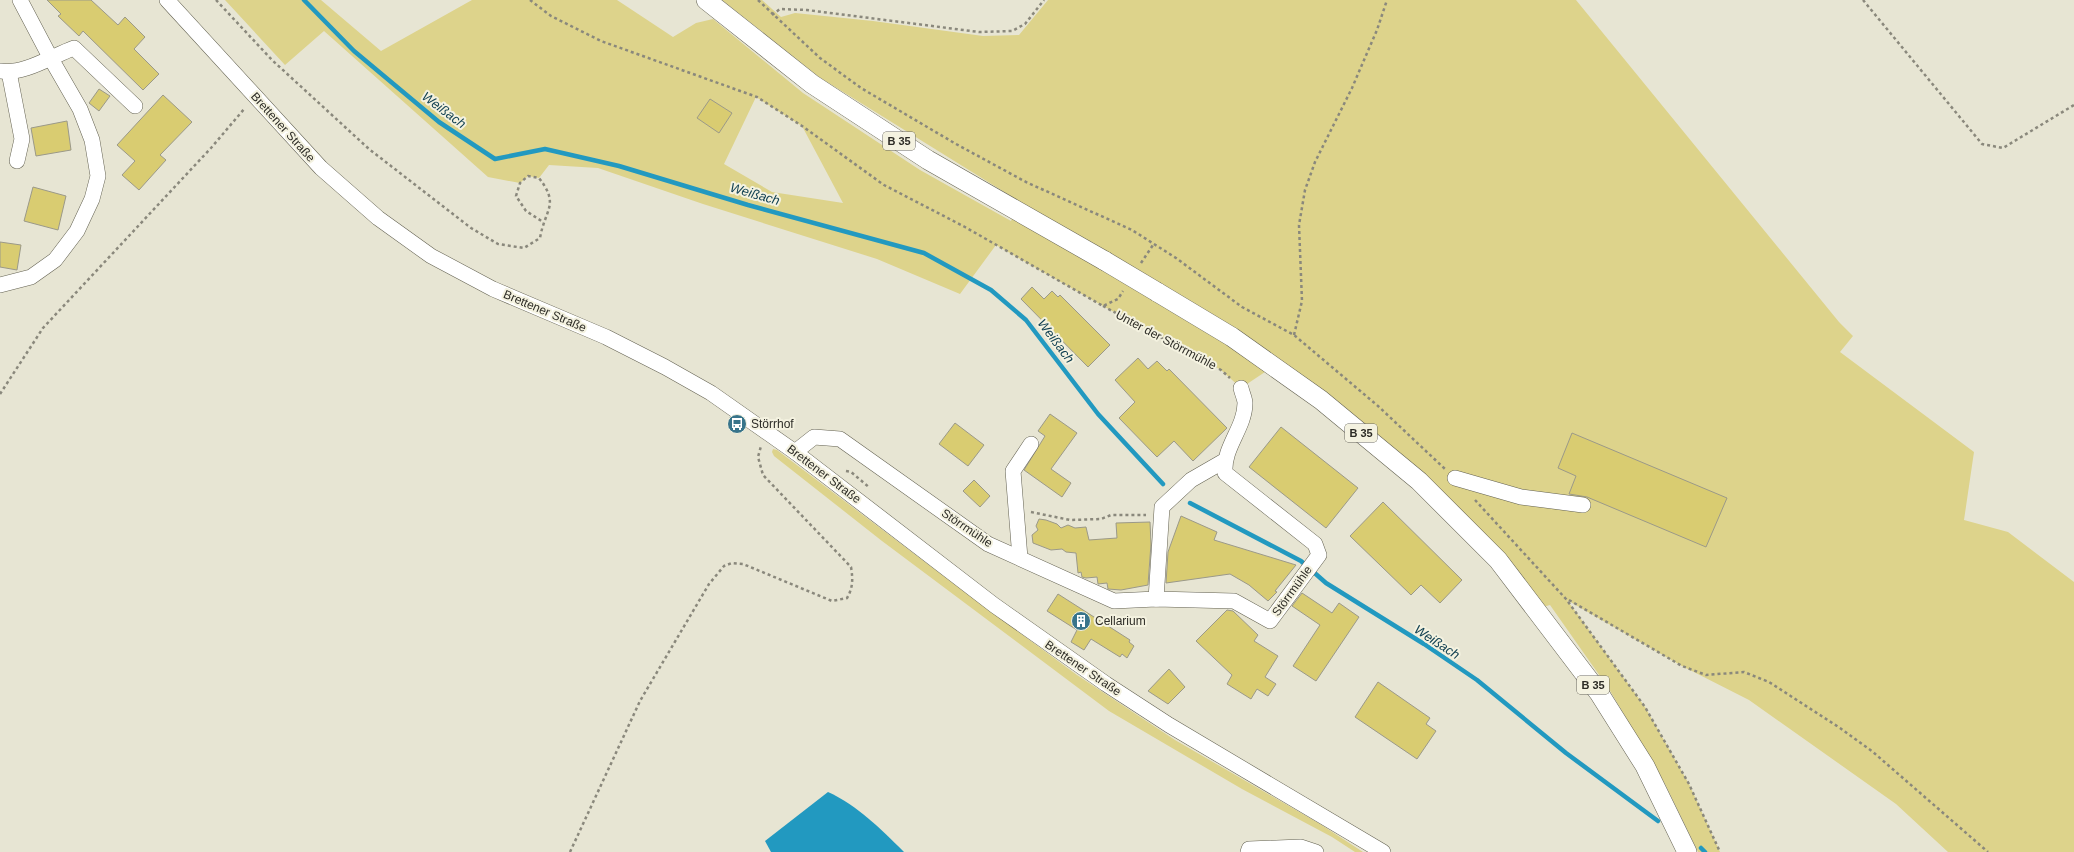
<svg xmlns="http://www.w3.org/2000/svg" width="2074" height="852" viewBox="0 0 2074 852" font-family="Arial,sans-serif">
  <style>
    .green { fill: #ddd38b; fill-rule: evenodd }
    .water { fill: #2299c0 }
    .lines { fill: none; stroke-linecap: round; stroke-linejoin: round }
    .stream { stroke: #2299c0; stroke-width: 4.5 }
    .building { fill: #d9cc71; stroke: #9b9989 }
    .minor-casing { stroke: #636151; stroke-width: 16 }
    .major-casing { stroke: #636151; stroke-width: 20 }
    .path { stroke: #8a887c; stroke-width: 2.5; stroke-dasharray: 3 3; stroke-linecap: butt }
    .minor { stroke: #fff; stroke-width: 15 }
    .major { stroke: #fff; stroke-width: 19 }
    .major-bridge-casing { stroke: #636151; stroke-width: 20; stroke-linecap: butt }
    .major-bridge { stroke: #fff; stroke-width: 19 }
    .labels { text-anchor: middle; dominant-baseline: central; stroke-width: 4; stroke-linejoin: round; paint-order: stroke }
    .shield { fill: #f4f2e0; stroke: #69675e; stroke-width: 1 }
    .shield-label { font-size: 11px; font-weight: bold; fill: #2d2c26 }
    .street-label { font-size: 12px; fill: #2d2c26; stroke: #f4f2e0 }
    .poi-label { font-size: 12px; fill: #2d2c26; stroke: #f4f2e0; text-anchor: start }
    .water-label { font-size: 13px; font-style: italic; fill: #134253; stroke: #f4f2e0 }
  </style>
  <rect width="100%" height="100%" fill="#e7e5d3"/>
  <!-- green -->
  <g class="green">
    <path d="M 225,0 L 321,0 L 381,51 L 472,0 L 617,0 L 673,37 L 696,23 L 713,19 L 803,93 L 920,170 L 1011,221 L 1019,201 L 819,77 L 722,0 L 762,0 L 781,17 L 795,13 L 873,21 L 983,36 L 1019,35 L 1048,0 L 1576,0 L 1839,322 L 1853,336 L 1840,352 L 1974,452 L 1964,520 L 2008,532 L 2074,582 L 2074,852 L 1948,852 L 1896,804 L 1749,700 L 1682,666 L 1567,600 L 1645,707 L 1689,784 L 1720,852 L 1698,852 L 1665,784 L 1609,689 L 1550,605 L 1536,609 L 1419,481 L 1234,339 L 1265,372 L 1241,388 L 1221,370 L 1103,306 L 996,245 L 960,294 L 877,259 L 703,204 L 598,168 L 549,165 L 539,178 L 528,176 L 520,183 L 488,177 L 324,31 L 285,65 ZM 756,97 L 802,126 L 843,203 L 772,192 L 724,164 Z"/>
    <polygon points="773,449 777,450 962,590 1077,675 1175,740 1320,824 1363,852 1355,852 1332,837 1242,789 1109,711 882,541 774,456 772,452"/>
  </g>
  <!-- water -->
  <path class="water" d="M 828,792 C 857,805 882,830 904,852 L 771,852 L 765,841 Z"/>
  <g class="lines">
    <!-- stream -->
    <g class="stream">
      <polyline points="304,0 354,51 439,122 495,159 545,149 619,166 748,205 924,253 991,290 1026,320 1098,414 1163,484"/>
      <polyline points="1190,503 1301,561 1326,583 1424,644 1477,680 1566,753 1658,821"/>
      <polyline points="1701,848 1705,852"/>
    </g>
  </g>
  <!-- building -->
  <g class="building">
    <polygon points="47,0 91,0 118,25 125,17 145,37 134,49 159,74 143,90 83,31 79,36 58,16 61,14"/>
    <polygon points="99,89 110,96 99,111 89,103"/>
    <polygon points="163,95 192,122 160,155 166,160 139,190 122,175 135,161 117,145"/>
    <polygon points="710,99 732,113 719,133 697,118"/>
    <polygon points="67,121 71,150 36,156 31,128"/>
    <polygon points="33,187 66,196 58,230 24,221"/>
    <polygon points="0,242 21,245 17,270 0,267"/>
    <polygon points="1032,287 1044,299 1052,291 1058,297 1060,295 1110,345 1088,367 1021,299"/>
    <polygon points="1138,358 1148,369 1157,361 1167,371 1169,369 1227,428 1193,461 1174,441 1157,457 1119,418 1135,402 1115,380"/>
    <polygon points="1050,414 1077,433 1051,469 1071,483 1062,497 1024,470 1045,436 1038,431"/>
    <polygon points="955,423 984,445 968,466 939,444"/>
    <polygon points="1281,427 1358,488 1326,528 1249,467"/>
    <polygon points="1572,433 1727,498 1706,547 1587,497 1569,494 1576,476 1558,468"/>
    <polygon points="974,480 990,496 980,507 963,491"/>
    <polygon points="1383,502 1462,580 1440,603 1421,585 1411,595 1350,536"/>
    <polygon points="1181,516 1217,532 1214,540 1296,565 1275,591 1277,592 1268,601 1249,585 1230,574 1166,583 1168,552"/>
    <polygon points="1039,519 1046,520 1057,524 1061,528 1068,525 1075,528 1086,527 1089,540 1117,538 1116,523 1150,522 1151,544 1148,585 1121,590 1108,589 1107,583 1098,584 1097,577 1086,578 1082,577 1081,572 1078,573 1076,553 1066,552 1062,549 1051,550 1033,543 1032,535 1038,530 1036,526"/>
    <polygon points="1302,593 1332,613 1339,603 1359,617 1316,681 1293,666 1320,625 1292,606"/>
    <polygon points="1058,594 1130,640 1129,642 1134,646 1127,658 1122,654 1120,657 1091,639 1084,650 1071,642 1077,630 1047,611"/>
    <polygon points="1227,610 1233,611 1258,635 1254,641 1278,656 1265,677 1276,684 1268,696 1257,689 1251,699 1227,684 1232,675 1196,641"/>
    <polygon points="1169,669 1185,687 1168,704 1148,691"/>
    <polygon points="1378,682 1430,718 1426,724 1436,731 1417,759 1355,717"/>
  </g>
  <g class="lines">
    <defs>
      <g id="minor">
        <polyline points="167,0 321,168 378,218 431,256 493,289 606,337 665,367 711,393 795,452 994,605 1106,684 1169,725 1383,852"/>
        <path d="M 0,71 C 24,75 52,56 74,48 L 135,106"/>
        <polyline points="9,72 22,139 17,161"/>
        <polyline points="0,285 31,277 55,260 77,231 92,199 98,176 92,140 80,109 50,57 20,0"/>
        <path d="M 795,452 L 814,437 L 840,439 L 988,544 L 1114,601 L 1156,599 L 1234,601 L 1270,621 L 1319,555 L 1315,544 L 1225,473 C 1223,447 1245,428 1245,403 C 1245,399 1242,393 1241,388"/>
        <polyline points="1455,478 1521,497 1583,505"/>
        <polyline points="1020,558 1013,471 1031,444"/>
        <polyline points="1156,599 1162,507 1191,480 1224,461"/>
        <polyline points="1248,852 1249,849 1301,847 1316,852"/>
      </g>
      <g id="major">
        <polyline points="706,0 812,84 928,160 1105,261"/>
        <polyline points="1157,292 1232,337 1321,400 1419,481 1498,560 1599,693 1645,766 1687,852"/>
      </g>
    </defs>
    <!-- minor casing -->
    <use href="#minor" class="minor-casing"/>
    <!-- major casing -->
    <use href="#major" class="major-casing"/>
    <!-- path -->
    <g class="path">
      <path d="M 216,0 L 272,60 L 369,149 L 471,228 L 498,244 L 524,248 L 540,238 C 545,209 560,205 539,178 L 528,176 L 520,183 L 516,196 L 526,211 L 543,222"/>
      <polyline points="530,0 551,16 601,41 757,97 802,126 884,185 965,227 1103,306 1118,299 1123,291"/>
      <polyline points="758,0 820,58 861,88 956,144 1026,182 1132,230 1176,258 1242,307 1294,335 1378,406 1445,469"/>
      <polyline points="1863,0 1982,144 2003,148 2074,105"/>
      <polyline points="772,15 780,9 807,10 979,32 1012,31 1025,24 1044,0"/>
      <polyline points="1141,263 1153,245"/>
      <polyline points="1103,306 1221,370 1230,378"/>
      <polyline points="1294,335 1302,301 1299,225 1305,190 1315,162 1352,88 1377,30 1387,0"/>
      <polyline points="0,394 43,328 211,148 245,108"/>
      <polyline points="846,471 851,472 870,488"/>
      <polyline points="1475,500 1566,599 1645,707 1689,784 1720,852"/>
      <polyline points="1031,512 1070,520 1101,519 1111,515 1146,515"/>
      <polyline points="1569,600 1682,666 1706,675 1744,672 1769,682 1840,728 1873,752 1988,852"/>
      <path d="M 570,852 L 640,701 L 709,584 L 724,566 L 732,563 L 743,564 L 832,601 L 847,598 C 853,588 853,579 851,567 L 763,475 L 758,457 L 761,446"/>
    </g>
    <!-- minor -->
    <use href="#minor" class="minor"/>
    <!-- major -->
    <use href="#major" class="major"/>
    <defs>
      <polyline id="major-bridge" points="1105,261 1157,292"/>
    </defs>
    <!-- major-bridge casing -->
    <use href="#major-bridge" class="major-bridge-casing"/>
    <!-- major-bridge -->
    <use href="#major-bridge" class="major-bridge"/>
  </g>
  <!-- icons -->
  <defs>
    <symbol id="bus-disc" viewBox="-11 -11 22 22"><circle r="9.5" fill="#38748b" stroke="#f4f2e0"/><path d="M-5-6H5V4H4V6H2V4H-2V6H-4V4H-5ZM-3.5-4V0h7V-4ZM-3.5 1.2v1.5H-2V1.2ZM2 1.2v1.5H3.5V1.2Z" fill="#fff"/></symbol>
    <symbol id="building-disc" viewBox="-11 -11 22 22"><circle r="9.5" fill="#38748b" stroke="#f4f2e0"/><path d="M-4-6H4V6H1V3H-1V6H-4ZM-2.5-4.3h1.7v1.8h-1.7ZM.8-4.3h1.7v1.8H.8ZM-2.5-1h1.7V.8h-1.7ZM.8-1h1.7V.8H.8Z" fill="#fff"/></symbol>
  </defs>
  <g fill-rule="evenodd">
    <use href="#bus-disc" x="726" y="413" width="22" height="22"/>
    <use href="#building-disc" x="1070" y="610" width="22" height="22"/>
  </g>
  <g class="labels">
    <!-- shield labels -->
    <g class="shield">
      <rect x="883" y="132" width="32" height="18" rx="3"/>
      <rect x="1345" y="424" width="32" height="18" rx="3"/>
      <rect x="1577" y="676" width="32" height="18" rx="3"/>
    </g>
    <g class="shield-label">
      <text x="899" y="141">B 35</text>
      <text x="1361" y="433">B 35</text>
      <text x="1593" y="685">B 35</text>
    </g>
    <!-- street labels -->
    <g class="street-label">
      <text transform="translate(283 127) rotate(48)">Brettener Straße</text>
      <text transform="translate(545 311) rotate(23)">Brettener Straße</text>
      <text transform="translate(1166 340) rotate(28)">Unter der Störrmühle</text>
      <text transform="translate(824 474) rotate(37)">Brettener Straße</text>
      <text transform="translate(967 528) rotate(34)">Störrmühle</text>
      <text transform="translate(1292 591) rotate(-54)">Störrmühle</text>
      <text transform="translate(1083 668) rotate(34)">Brettener Straße</text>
    </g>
    <!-- poi labels -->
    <g class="poi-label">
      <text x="751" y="424">Störrhof</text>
      <text x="1095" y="621">Cellarium</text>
    </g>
    <!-- water labels -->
    <g class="water-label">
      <text transform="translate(444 110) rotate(37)">Weißach</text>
      <text transform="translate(755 194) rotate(16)">Weißach</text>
      <text transform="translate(1056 341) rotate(53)">Weißach</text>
      <text transform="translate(1437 642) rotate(33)">Weißach</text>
    </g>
  </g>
</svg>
